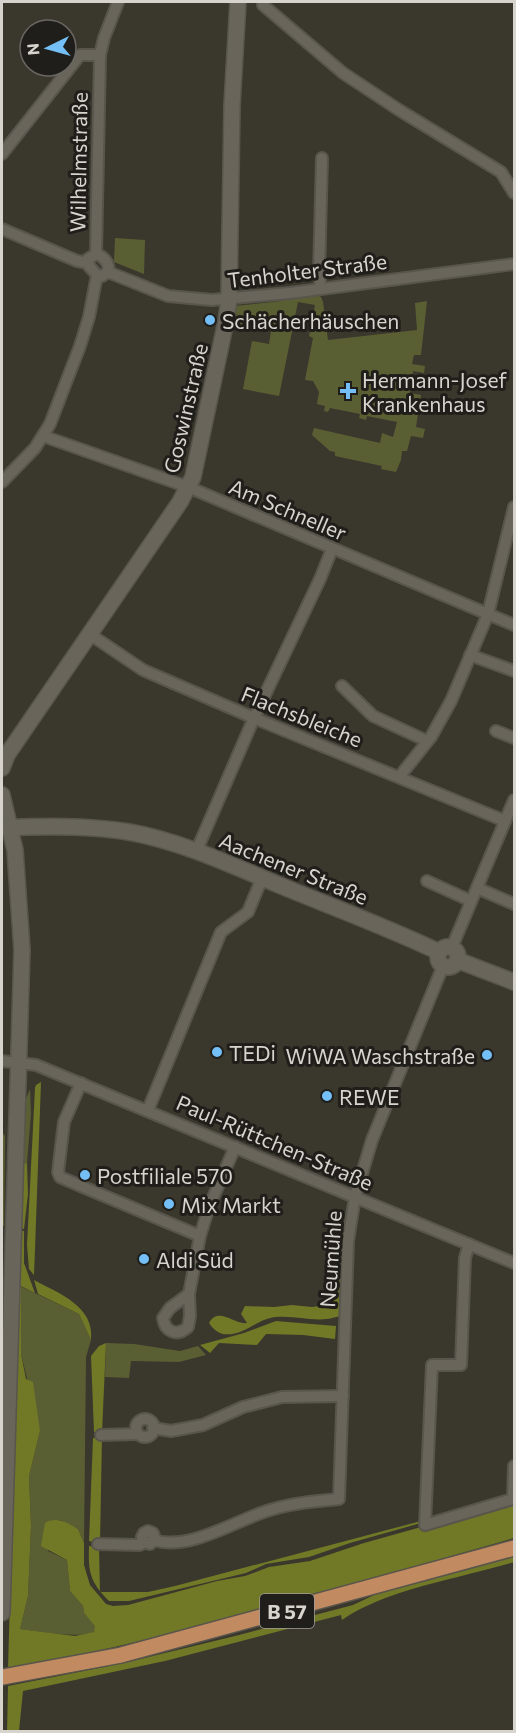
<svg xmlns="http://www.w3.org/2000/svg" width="516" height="1733" viewBox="0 0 516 1733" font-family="Commissioner,sans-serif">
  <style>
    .green { fill: #5a5f33 }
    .forest { fill: #717826 }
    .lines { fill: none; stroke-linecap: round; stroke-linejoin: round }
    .minor-casing { stroke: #58554c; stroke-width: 14 }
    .secondary-casing { stroke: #58554c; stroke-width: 18 }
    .primary-casing { stroke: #58554c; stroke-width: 18 }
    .minor { stroke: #69655b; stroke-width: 10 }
    .secondary { stroke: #69655b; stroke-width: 15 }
    .primary { stroke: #c28a60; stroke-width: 15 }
    .poi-dot { fill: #74c0f6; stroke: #201e1a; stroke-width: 2 }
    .labels { text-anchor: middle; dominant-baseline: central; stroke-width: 6; stroke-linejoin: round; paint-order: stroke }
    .shield { fill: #201e1a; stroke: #a09d98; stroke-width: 1.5 }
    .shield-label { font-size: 20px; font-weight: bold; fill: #d7d4ce }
    .street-label { font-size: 21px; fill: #d7d4ce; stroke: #201e1a }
    .poi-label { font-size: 21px; fill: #d7d4ce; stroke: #201e1a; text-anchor: start }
  </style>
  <rect width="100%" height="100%" fill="#3a372d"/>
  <!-- green -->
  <g class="green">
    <polygon points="115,238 145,240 144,274 114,262"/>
    <polygon points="314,293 321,297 323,302 328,340 417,330 415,303 427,301 421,355 414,355 412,364 425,366 424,373 413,371 410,393 421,395 416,427 425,429 423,438 411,436 407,451 402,451 401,460 396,472 381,469 382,466 335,456 335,452 330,451 312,435 314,428 380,443 382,433 393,437 397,422 367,416 366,420 359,418 360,414 330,408 328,412 324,411 325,406 317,404 319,392 313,381 305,380 313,338 309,336 315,305 298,302 279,396 243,389 252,341 269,344 271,331 229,323 235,306 281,301 291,294"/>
    <polygon points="30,1089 31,1114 27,1163 22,1164 26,1099"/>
    <polygon points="3,1133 5,1136 4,1226 2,1226"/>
    <path d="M 18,1285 L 79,1314 L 91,1340 L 86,1357 L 84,1543 L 78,1529 L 60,1520 L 48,1551 L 67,1560 L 70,1591 L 83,1606 L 84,1613 L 96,1626 L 94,1632 C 76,1639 40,1631 20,1629 L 28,1596 L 31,1526 L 29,1476 L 40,1431 L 21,1354 L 21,1289 Z"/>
    <polygon points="106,1343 134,1344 180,1351 198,1346 206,1355 179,1362 131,1361 129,1378 105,1377"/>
  </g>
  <!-- forest -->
  <g class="forest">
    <polygon points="41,1082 35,1249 34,1275 29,1269 27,1245 35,1088 36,1085"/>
    <polygon points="27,1163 28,1194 24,1229 21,1228 22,1164"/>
    <path d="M 20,1231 L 24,1231 L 24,1263 L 35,1293 L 19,1285 L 21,1289 L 21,1354 L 26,1379 L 33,1382 L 40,1431 L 29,1476 L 31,1526 L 28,1596 L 20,1629 L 75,1636 L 94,1632 L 95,1626 L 84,1613 L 83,1606 L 70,1591 L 67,1560 L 41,1546 L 45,1523 C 57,1516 68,1523 78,1529 L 84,1543 L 84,1565 L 90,1585 L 106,1604 L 113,1606 L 128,1605 L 217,1581 L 245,1576 L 269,1567 L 310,1561 L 364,1543 L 514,1501 L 514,1538 C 347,1585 179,1638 8,1669 Z"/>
    <path d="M 337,1242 L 343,1246 L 340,1316 C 316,1324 299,1315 276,1317 C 258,1318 243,1337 223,1334 C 218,1333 212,1328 209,1323 C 219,1306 234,1325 247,1323 L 241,1314 L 245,1306 L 274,1307 L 292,1305 L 312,1307 L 333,1304 Z"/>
    <path d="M 34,1280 C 58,1293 95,1306 91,1340 L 79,1314 L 38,1294 Z"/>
    <polygon points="276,1321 336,1326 335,1339 303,1335 266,1334 257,1345 219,1343 210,1353 200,1345 244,1333"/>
    <polygon points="106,1343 102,1433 94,1432 91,1356 99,1346"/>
    <polygon points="102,1437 100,1543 89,1541 93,1438"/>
    <path d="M 421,1521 L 421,1523 L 350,1543 L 309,1557 L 266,1564 L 246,1573 L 129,1601 L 109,1601 C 90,1582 88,1572 89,1546 L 99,1547 L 100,1592 L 148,1592 L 175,1586 Z"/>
    <path d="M 514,1553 L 514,1562 C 462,1578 386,1589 342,1620 L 341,1615 L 165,1661 L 23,1691 L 19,1731 L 7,1732 L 8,1686 L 124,1663 L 239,1635 L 353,1605 L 387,1589 Z"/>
  </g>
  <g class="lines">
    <defs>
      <g id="minor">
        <polyline points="263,5 343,73 399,110 501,172 514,193"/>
        <polyline points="2,154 80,55 100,55"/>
        <polyline points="2,229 77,261 88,263"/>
        <polyline points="96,254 100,55 104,38 118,2"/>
        <path d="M 96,254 C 104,256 110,264 108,272 L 102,276 L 97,275 L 89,266 L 88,259 Z"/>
        <polyline points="108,272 168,296 212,300 290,293 514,264"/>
        <polyline points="321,288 319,274 322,158"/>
        <polyline points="43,436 188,487 514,625"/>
        <polyline points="2,482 35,448 50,424 80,346 89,317 97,275"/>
        <polyline points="91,635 143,670 254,718 505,821"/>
        <polyline points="470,655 514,671"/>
        <polyline points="342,686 373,716 427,741"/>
        <polyline points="496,731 514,738"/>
        <polyline points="400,776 431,737 451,701 488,614 514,507"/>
        <polyline points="196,852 254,718 320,579 332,549"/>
        <polyline points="427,881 471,901"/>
        <polyline points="477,888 514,904"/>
        <polyline points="452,947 514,800"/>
        <polyline points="2,1061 36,1065 514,1263"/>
        <polyline points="81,1083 64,1122 58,1172 60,1177 83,1187 200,1236 209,1207 235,1147"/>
        <polyline points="148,1110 221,932 248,912 262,878"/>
        <polyline points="469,1244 465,1258 461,1365 432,1365 425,1525 513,1499 514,1466"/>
        <path d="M 189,1294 L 190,1316 L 188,1327 C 177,1337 165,1332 163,1318 L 170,1308 L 189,1294 L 200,1236"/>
        <circle cx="145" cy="1428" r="9"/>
        <polyline points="153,1428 171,1431 203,1425 243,1407 282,1397 343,1396"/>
        <polyline points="101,1435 138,1434"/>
        <path d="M 154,1540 C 189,1552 238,1519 270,1510 C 293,1503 316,1501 339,1499 L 348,1241 L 355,1197 L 372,1140 L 443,966"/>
        <polyline points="98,1544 140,1545 144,1542 150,1544 155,1539 153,1533 148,1531 144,1533 142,1537 144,1542"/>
      </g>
      <g id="secondary">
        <polyline points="2,768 7,755 180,502 193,477 226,321 229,299 232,105 238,2"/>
        <polyline points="2,795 15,850 22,950 2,1613"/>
        <path d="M 2,828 C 43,826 87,825 129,832 C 180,841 231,865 279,885 C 332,907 387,927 439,952"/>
        <circle cx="448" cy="957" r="10"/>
        <polyline points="457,960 514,982"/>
      </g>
      <polyline id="primary" points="2,1677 121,1655 514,1548"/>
    </defs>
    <!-- minor casing -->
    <use href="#minor" class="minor-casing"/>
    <!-- secondary casing -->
    <use href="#secondary" class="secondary-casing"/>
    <!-- primary casing -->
    <use href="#primary" class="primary-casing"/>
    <!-- minor -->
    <use href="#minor" class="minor"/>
    <!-- secondary -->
    <use href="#secondary" class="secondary"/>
    <!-- primary -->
    <use href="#primary" class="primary"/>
  </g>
  <!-- markers -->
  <g class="poi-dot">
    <circle cx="210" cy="320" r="6"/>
    <path d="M345 382h6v6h6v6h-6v6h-6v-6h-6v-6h6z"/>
    <circle cx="217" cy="1052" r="6"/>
    <circle cx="487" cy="1055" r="6"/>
    <circle cx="327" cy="1096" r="6"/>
    <circle cx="85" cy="1175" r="6"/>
    <circle cx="169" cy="1204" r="6"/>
    <circle cx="144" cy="1259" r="6"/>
  </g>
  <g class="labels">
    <!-- shield labels -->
    <rect class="shield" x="260" y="1594" width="54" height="34" rx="4.5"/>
    <g class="shield-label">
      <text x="287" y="1611">B 57</text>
    </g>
    <!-- street labels -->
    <g class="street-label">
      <text transform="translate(78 162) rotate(-89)">Wilhelmstraße</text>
      <text transform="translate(307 270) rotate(-7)">Tenholter Straße</text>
      <text transform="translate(185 408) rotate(-77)">Goswinstraße</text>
      <text transform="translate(288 509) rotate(23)">Am Schneller</text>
      <text transform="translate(302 716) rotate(22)">Flachsbleiche</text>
      <text transform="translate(294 868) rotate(22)">Aachener Straße</text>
      <text transform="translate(275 1142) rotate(23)">Paul-Rüttchen-Straße</text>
      <text transform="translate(330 1259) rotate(-86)">Neumühle</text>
    </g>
    <!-- poi labels -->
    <g class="poi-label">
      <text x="222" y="320">Schächerhäuschen</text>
      <text x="362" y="379">Hermann-Josef<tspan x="362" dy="24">Krankenhaus</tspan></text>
      <text x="229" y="1052">TEDi</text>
      <text x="475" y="1055" text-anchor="end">WiWA Waschstraße</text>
      <text x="339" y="1096">REWE</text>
      <text x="97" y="1175">Postfiliale 570</text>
      <text x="181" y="1204">Mix Markt</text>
      <text x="156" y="1259">Aldi Süd</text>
    </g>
  </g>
  <!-- border -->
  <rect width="516" height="1733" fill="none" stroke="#d7d4ce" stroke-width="6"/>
  <!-- north arrow -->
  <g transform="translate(48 48) rotate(265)"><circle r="28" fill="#201e1a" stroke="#696762" stroke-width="1.5"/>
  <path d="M0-4.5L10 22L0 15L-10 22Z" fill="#74c0f6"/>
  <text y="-9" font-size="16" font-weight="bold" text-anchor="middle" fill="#d7d4ce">N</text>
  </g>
</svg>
